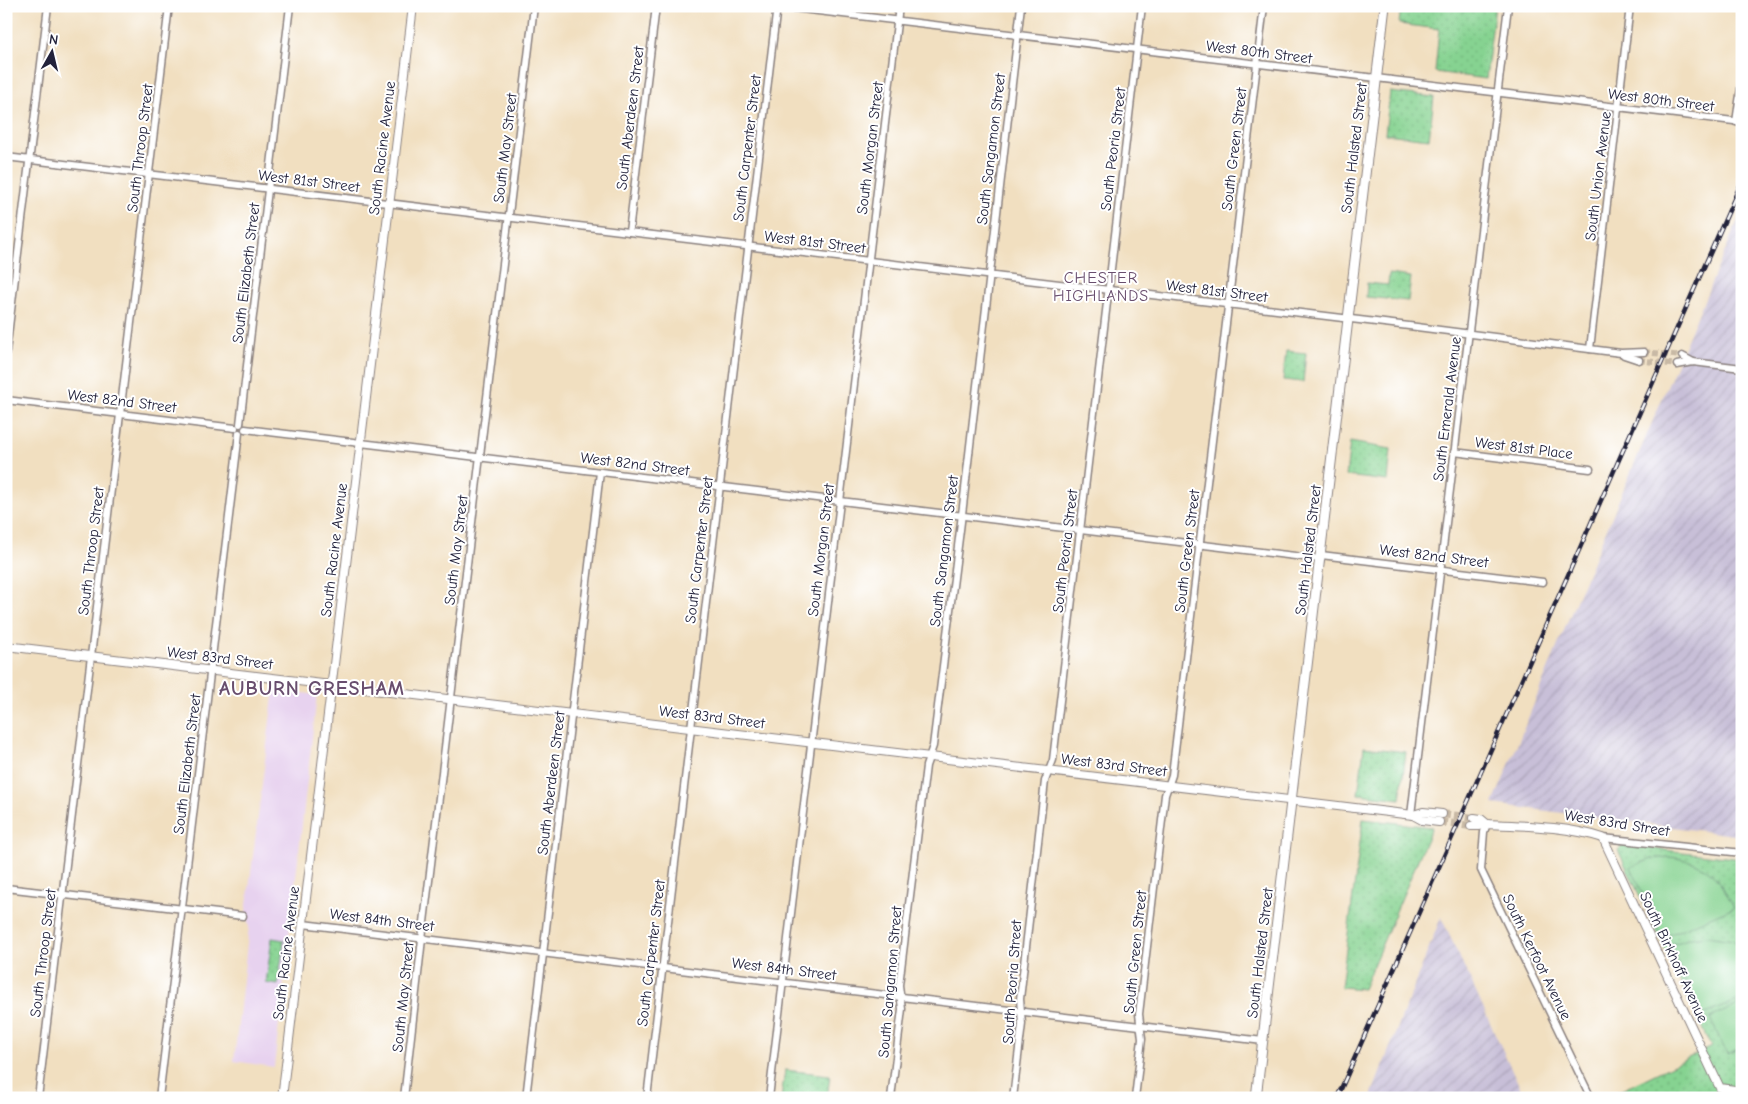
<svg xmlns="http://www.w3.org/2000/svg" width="1748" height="1104" viewBox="0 0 1748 1104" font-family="'Comic Neue',sans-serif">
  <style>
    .built { fill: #e7d2ef }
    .industrial { fill: url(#industrial-furrows) }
    .grass { fill: url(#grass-dots); stroke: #547a66 }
    .pitch { fill: #86d391; stroke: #547a66 }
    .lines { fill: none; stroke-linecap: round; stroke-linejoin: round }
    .minor-tunnel { stroke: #c8b9a5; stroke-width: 6; stroke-dasharray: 6 3; stroke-linecap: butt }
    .tertiary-tunnel { stroke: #c8b9a5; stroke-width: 8; stroke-dasharray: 8 4; stroke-linecap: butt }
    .minor-casing { stroke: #8a807e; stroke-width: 9 }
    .tertiary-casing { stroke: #8a807e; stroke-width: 10 }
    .secondary-casing { stroke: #8a807e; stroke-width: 11 }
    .minor { stroke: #fff; stroke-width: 6 }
    .tertiary { stroke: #fff; stroke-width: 8 }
    .secondary { stroke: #fff; stroke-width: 9 }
    .rail-casing { stroke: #22223b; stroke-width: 4.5 }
    .rail { stroke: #fff; stroke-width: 2.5; stroke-dasharray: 8; stroke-linecap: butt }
    .labels { text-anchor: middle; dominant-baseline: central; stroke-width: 4; stroke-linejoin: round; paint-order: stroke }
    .street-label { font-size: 15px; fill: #22223b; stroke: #fff }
    .neighbourhood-label { font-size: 16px; letter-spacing: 1px; fill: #694e6e; stroke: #fff }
    .district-label { font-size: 20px; font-weight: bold; letter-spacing: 1px; fill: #694e6e; stroke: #fff }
  </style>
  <defs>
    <pattern id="industrial-furrows" width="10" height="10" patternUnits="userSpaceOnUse" patternTransform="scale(1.25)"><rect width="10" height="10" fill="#c8bfd8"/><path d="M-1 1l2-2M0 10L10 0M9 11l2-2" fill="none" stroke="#aca4ba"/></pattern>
    <pattern id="grass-dots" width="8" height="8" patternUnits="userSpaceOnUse" patternTransform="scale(1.25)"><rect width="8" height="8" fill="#86d391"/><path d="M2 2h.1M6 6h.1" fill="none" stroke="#73b57e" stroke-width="1.8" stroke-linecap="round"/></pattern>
  </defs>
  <rect width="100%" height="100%" fill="#fff"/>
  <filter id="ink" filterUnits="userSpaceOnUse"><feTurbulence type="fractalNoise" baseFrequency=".02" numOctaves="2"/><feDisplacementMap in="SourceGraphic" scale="10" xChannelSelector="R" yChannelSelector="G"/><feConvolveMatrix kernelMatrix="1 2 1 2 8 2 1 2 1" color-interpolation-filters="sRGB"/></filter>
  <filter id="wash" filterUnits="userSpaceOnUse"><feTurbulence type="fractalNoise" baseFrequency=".0096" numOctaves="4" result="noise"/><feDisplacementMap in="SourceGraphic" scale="20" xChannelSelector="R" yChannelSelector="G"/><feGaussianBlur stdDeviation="1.12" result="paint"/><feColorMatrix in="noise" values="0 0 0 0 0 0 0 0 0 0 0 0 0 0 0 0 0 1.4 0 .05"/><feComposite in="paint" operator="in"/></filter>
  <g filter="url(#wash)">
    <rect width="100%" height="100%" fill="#f1dfc0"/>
    <!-- built -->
    <polygon class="built" points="274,689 317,695 274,1067 234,1061 249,926 246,912"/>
    <!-- industrial -->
    <g class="industrial">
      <polygon points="1742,211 1742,836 1493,804 1576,601"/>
      <polygon points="1441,917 1525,1098 1372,1098 1371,1096"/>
    </g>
    <!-- grass -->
    <g class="grass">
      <polygon points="1401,6 1495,6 1486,79 1435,72 1439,29 1399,24"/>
      <polygon points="1390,92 1434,97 1429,139 1385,134"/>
      <polygon points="1389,274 1411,277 1408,301 1366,297 1367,283 1388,285"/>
      <polygon points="1286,351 1306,353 1303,382 1283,380"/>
      <polygon points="1350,442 1391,449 1388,481 1346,476"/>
      <polygon points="1364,747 1406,752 1400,799 1358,794"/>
      <polygon points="1363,819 1432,827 1363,989 1341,987"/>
      <polygon points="1623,845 1742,859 1742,1098 1605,1098 1711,1047 1618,850"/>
      <polygon points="272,938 284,940 278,985 266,983"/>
      <polygon points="785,1070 830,1075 827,1098 781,1098"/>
    </g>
    <!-- pitch -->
    <g class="pitch">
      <path d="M 1669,857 C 1706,861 1717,875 1734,907 L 1666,936 L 1661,935 L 1631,867 L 1652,859 Z"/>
      <polygon points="1707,936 1732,940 1742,945 1742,999 1705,1014 1699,1013 1670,945 1691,938"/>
      <polygon points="1742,1003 1742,1047 1727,1054 1710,1018"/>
    </g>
  </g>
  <g filter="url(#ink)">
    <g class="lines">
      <!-- minor-tunnel -->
      <g class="minor-tunnel">
        <polyline points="1741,127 1742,127"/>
        <polyline points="1644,352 1682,356"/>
        <polyline points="1639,360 1677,365"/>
      </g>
      <!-- tertiary-tunnel -->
      <g class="tertiary-tunnel">
        <polyline points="1442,814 1474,818"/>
        <polyline points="1439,822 1471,826"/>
      </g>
      <defs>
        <g id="minor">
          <polyline points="776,6 1742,122"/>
          <polyline points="1736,122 1742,81"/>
          <polyline points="6,157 1409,326 1621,353 1644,352"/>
          <polyline points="629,232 656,6"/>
          <polyline points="1590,349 1630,6"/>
          <polyline points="6,352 48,6"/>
          <polyline points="1624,355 1639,360"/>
          <polyline points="1682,356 1693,362"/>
          <polyline points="1677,365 1693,362 1742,368"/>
          <polyline points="6,400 235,428"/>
          <polyline points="240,424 290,6"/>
          <polyline points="245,429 1320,559"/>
          <polyline points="1454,452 1590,469"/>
          <polyline points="1321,555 1543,582"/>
          <polyline points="1411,815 1508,6"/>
          <polyline points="1487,824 1484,832 1481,870 1591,1098"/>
          <polyline points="1603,838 1742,853"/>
          <polyline points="6,888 243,916"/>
          <polyline points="303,924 1263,1041"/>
          <polyline points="38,1098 169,6"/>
          <polyline points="159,1098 239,433"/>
          <polyline points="404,1098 422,939 534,6"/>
          <polyline points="526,1098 600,472"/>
          <polyline points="647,1098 777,6"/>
          <polyline points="769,1098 899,6"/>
          <polyline points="891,1098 902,1009 899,985 926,766 933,746 963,506 1021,6"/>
          <polyline points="1013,1098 1022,1024 1020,999 1045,781 1053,760 1142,6"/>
          <polyline points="1135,1098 1142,1039 1139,1014 1165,795 1172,775 1264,6"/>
        </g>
        <g id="tertiary">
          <polyline points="6,646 1413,815 1422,820 1439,822"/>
          <polyline points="1413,815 1423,812 1442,814"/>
          <polyline points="1474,818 1481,819 1487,824"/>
          <path d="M 1471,826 L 1479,826 L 1487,824 C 1526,826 1565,826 1603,838 L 1720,1088 L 1742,1091"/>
          <polyline points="282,1098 413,6"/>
        </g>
        <polyline id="secondary" points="1256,1098 1385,6"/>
      </defs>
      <!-- minor casing -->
      <use href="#minor" class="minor-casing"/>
      <!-- tertiary casing -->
      <use href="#tertiary" class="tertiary-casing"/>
      <!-- secondary casing -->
      <use href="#secondary" class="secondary-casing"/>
      <!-- minor -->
      <use href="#minor" class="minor"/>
      <!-- tertiary -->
      <use href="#tertiary" class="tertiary"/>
      <!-- secondary -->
      <use href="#secondary" class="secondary"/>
      <defs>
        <polyline id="rail" points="1337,1098 1742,181"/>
      </defs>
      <!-- rail casing -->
      <use href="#rail" class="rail-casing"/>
      <!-- rail -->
      <use href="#rail" class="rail"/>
    </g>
  </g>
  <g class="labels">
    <!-- street labels -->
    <g class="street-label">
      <text transform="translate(1259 52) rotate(7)">West 80th Street</text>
      <text transform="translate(1661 100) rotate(7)">West 80th Street</text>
      <text transform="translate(630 118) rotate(-83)">South Aberdeen Street</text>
      <text transform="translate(140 148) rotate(-83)">South Throop Street</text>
      <text transform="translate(382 148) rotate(-83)">South Racine Avenue</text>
      <text transform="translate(505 148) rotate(-83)">South May Street</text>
      <text transform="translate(747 148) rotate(-83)">South Carpenter Street</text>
      <text transform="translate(870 148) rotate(-83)">South Morgan Street</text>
      <text transform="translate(1354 148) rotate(-83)">South Halsted Street</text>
      <text transform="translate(991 149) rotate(-83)">South Sangamon Street</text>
      <text transform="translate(1113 149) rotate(-83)">South Peoria Street</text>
      <text transform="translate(1234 149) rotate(-83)">South Green Street</text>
      <text transform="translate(1598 176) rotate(-83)">South Union Avenue</text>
      <text transform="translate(309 181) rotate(7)">West 81st Street</text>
      <text transform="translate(815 242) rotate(7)">West 81st Street</text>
      <text transform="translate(246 273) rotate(-83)">South Elizabeth Street</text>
      <text transform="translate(1217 291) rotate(7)">West 81st Street</text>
      <text transform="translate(122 401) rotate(7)">West 82nd Street</text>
      <text transform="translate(1447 409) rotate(-83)">South Emerald Avenue</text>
      <text transform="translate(1524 448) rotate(7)">West 81st Place</text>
      <text transform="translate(635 464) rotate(7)">West 82nd Street</text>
      <text transform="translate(334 550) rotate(-83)">South Racine Avenue</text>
      <text transform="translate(456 550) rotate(-83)">South May Street</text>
      <text transform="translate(699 550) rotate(-83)">South Carpenter Street</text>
      <text transform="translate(821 550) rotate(-83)">South Morgan Street</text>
      <text transform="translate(1308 550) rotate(-83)">South Halsted Street</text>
      <text transform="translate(91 551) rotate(-83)">South Throop Street</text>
      <text transform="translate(944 551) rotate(-83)">South Sangamon Street</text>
      <text transform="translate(1065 551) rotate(-83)">South Peoria Street</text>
      <text transform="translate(1187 551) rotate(-83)">South Green Street</text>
      <text transform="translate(1434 556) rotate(7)">West 82nd Street</text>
      <text transform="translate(220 658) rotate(7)">West 83rd Street</text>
      <text transform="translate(712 717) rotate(7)">West 83rd Street</text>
      <text transform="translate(187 764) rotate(-83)">South Elizabeth Street</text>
      <text transform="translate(1114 765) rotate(7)">West 83rd Street</text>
      <text transform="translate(551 783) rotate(-83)">South Aberdeen Street</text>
      <text transform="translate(1617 823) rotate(9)">West 83rd Street</text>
      <text transform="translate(382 920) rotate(7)">West 84th Street</text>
      <text transform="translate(1135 952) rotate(-84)">South Green Street</text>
      <text transform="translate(43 953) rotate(-83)">South Throop Street</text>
      <text transform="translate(286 953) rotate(-83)">South Racine Avenue</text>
      <text transform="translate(651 953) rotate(-83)">South Carpenter Street</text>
      <text transform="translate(1260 953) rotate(-83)">South Halsted Street</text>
      <text transform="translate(1537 957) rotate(64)">South Kerfoot Avenue</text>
      <text transform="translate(1674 957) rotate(65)">South Birkhoff Avenue</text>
      <text transform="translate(784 969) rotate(7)">West 84th Street</text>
      <text transform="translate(890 982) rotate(-85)">South Sangamon Street</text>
      <text transform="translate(1012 982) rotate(-86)">South Peoria Street</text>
      <text transform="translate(403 997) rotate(-84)">South May Street</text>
    </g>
    <!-- neighbourhood labels -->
    <g class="neighbourhood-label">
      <text x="1101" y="278">CHESTER<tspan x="1101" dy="18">HIGHLANDS</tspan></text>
    </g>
    <!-- district labels -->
    <g class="district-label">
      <text x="312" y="688">AUBURN GRESHAM</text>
    </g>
  </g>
  <!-- margin -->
  <rect width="1748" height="1104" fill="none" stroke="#fff" stroke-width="25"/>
  <!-- north arrow -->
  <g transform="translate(52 52) rotate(8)" stroke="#ffffff" stroke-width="4" paint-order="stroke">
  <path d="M0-4L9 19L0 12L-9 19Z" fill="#22223b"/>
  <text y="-8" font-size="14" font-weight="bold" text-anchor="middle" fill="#22223b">N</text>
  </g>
</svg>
